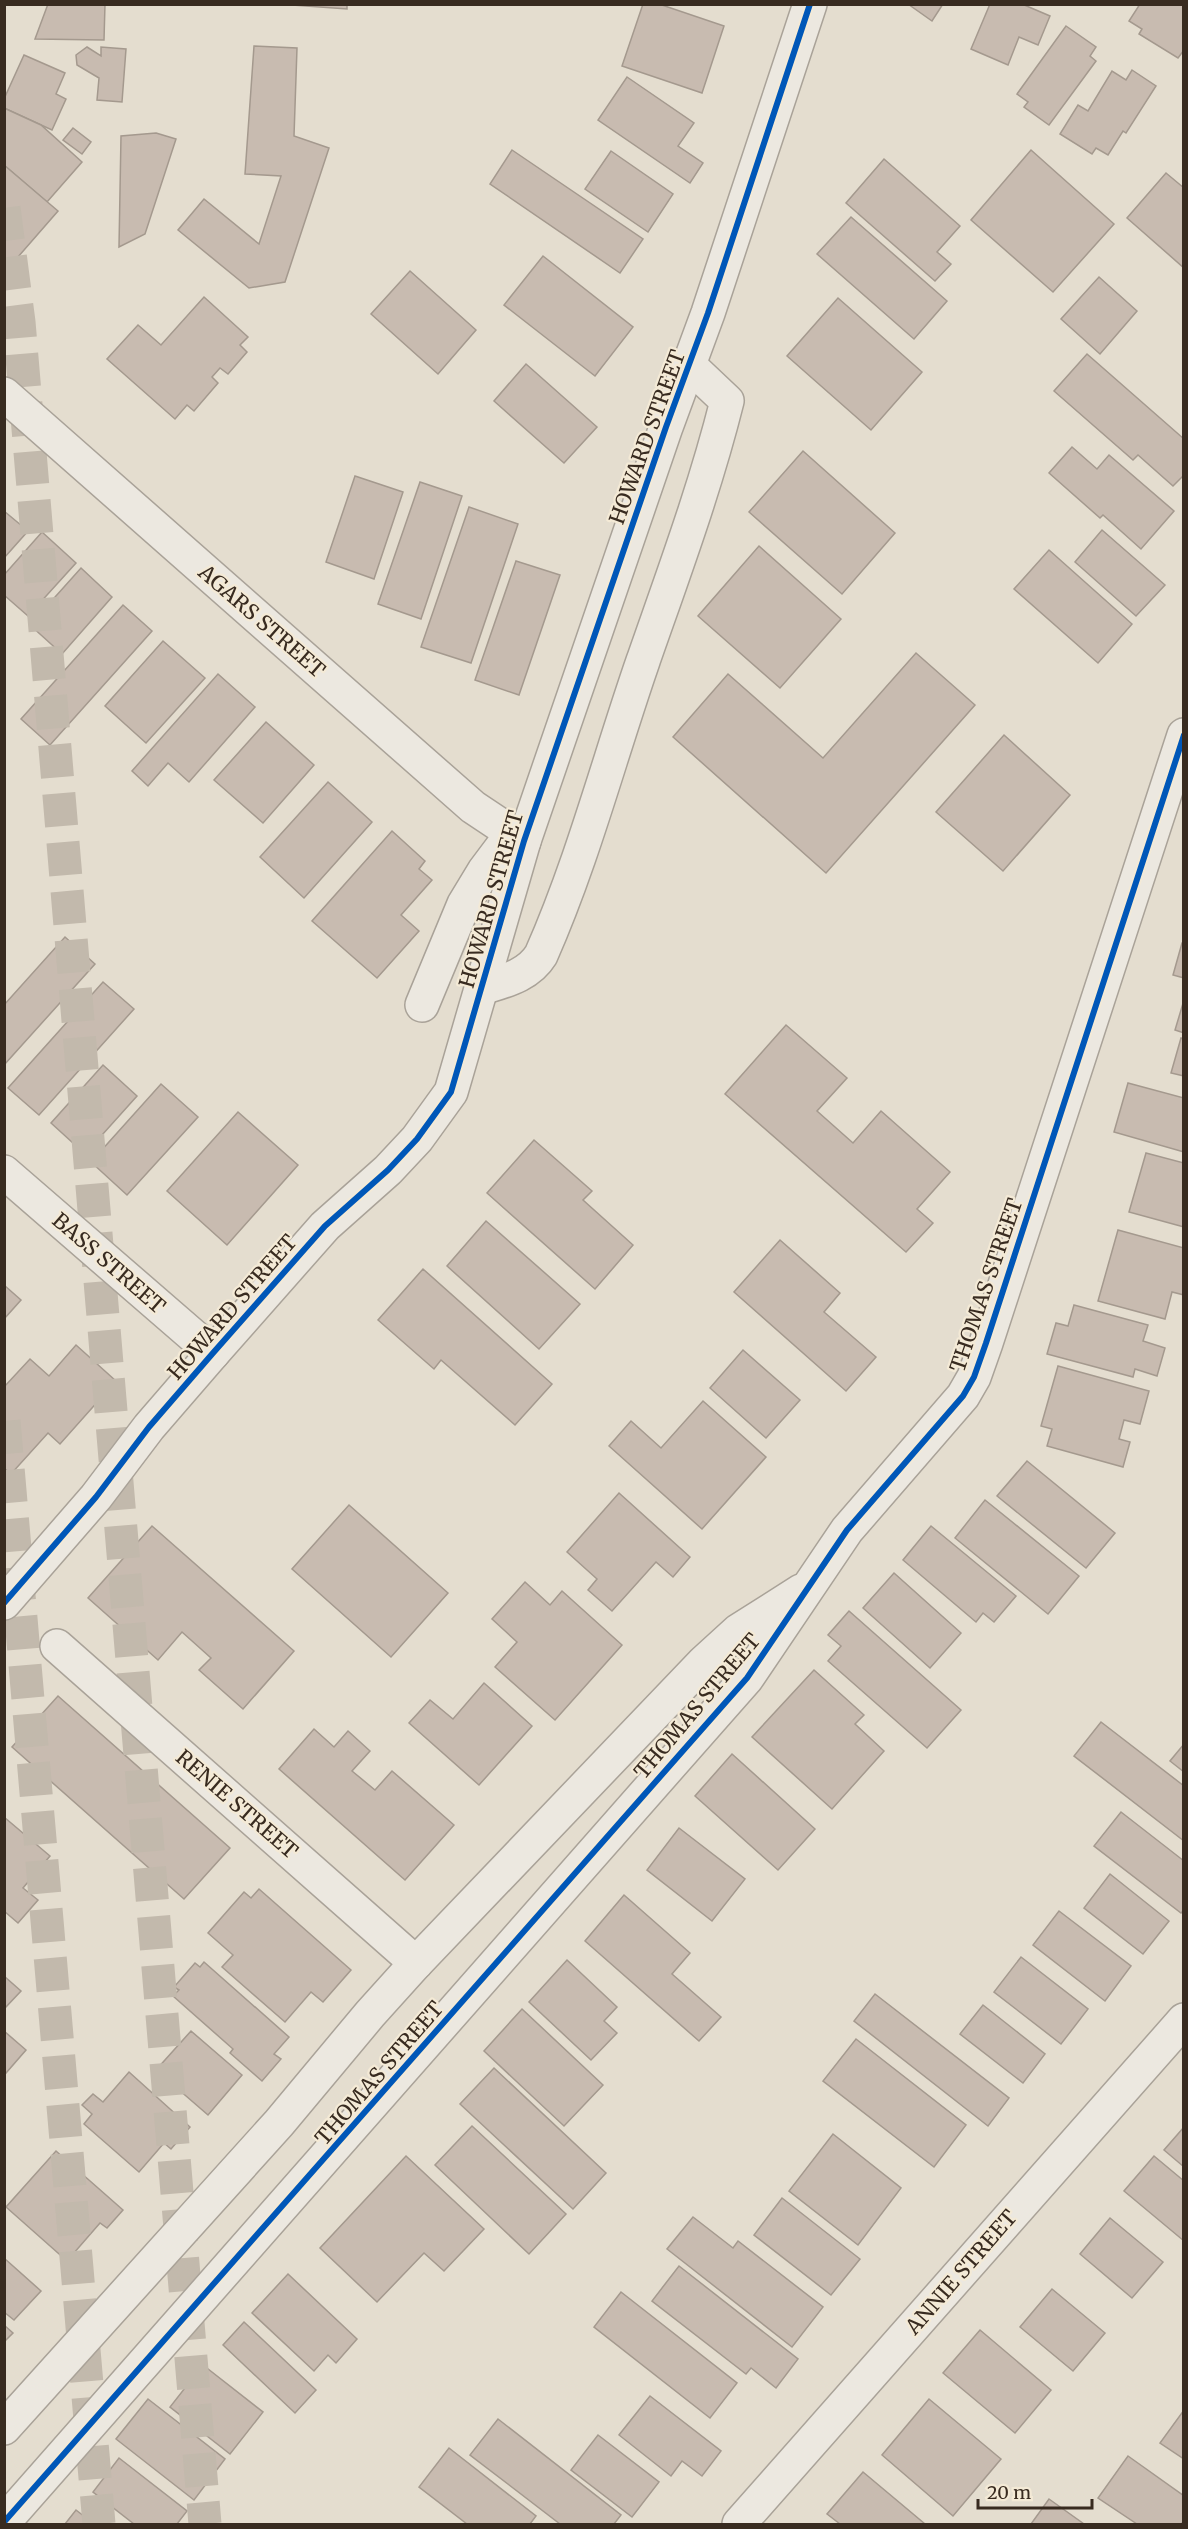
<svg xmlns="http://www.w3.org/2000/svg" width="1188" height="2529" viewBox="0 0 1188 2529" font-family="Merriweather,serif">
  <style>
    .building { fill: #c8bbb0; stroke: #a4998e; stroke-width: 1.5 }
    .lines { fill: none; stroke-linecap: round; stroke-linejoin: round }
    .highway-tunnel { stroke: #c2b9ac; stroke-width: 33; stroke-dasharray: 33 16; stroke-linecap: butt }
    .minor-casing { stroke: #a9a298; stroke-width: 36 }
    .minor { stroke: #ece8e0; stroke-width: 33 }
    .cycleway-casing { stroke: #f4ead6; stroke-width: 10 }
    .cycleway { stroke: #0057b8; stroke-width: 6 }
    .labels { text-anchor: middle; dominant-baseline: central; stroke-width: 4.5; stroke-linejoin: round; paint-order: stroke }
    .street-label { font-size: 21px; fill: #382b20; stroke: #f4ead6 }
  </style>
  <rect width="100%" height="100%" fill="#e4ddcf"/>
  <!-- building -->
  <g class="building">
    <polygon points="48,4 105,4 104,40 35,39"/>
    <polygon points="278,4 347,4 347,9"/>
    <polygon points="643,4 659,4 724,26 702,93 622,66"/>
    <polygon points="908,4 943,4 932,21"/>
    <polygon points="990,4 1022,4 1050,16 1038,45 1019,37 1008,65 971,49"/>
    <polygon points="1140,4 1184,4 1184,50 1178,58 1139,34 1142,29 1129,21"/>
    <polygon points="1066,26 1096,47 1090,56 1096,61 1049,125 1024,107 1028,102 1017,94"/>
    <polygon points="254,46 297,48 294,136 329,148 285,282 249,288 178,230 204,199 259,244 281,176 245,174"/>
    <polygon points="87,47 101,56 101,47 126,49 122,102 97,100 99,78 77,65 76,55"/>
    <polygon points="24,55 65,73 56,94 66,99 52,130 4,108 4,99"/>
    <polygon points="1132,70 1156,86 1126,133 1123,131 1108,155 1096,148 1092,154 1060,134 1078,105 1088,111 1112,71 1126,80"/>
    <polygon points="627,77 694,123 678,146 703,163 690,183 598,120"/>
    <polygon points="4,108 41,125 82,162 47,202 4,165"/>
    <polygon points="73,128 91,142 82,154 63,140"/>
    <polygon points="156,133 176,139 145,234 119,247 121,136"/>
    <polygon points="512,150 643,239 620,273 490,184"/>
    <polygon points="1031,150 1114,224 1053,292 971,220"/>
    <polygon points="611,151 673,194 648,232 585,189"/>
    <polygon points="884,159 960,226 937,252 951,264 935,281 846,203"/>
    <polygon points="4,165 58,211 4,273"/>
    <polygon points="1166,173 1184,188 1184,268 1127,218"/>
    <polygon points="851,217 947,301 914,339 817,254"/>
    <polygon points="543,256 633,327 595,376 504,305"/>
    <polygon points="410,271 476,330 438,374 371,314"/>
    <polygon points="1099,277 1137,311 1100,354 1061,319"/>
    <polygon points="204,297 248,337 240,345 247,352 228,374 220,368 212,377 218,383 194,411 187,405 175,419 107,359 138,325 161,345"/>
    <polygon points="838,298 922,372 871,430 787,356"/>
    <polygon points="1087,354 1184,439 1184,475 1173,486 1138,455 1133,460 1054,391"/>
    <polygon points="526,364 597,427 564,463 494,401"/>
    <polygon points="1072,447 1097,469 1109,455 1174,511 1141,549 1103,515 1100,518 1049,473"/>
    <polygon points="803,451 895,533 842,594 749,512"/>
    <polygon points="355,476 403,492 374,579 326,562"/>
    <polygon points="420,482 462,496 421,619 378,604"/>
    <polygon points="469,507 518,524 471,663 421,647"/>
    <polygon points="4,511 28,531 4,558"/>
    <polygon points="1102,530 1165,585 1136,616 1075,562"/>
    <polygon points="42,532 76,563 28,616 4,595 4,575"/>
    <polygon points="759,546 841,619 780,688 698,616"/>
    <polygon points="1049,550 1132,624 1098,663 1014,589"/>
    <polygon points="516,561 560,575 519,695 475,680"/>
    <polygon points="81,568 112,597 62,654 30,625"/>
    <polygon points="123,605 152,631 50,745 21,719"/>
    <polygon points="163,641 205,678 146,743 105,706"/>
    <polygon points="916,653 975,705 826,873 673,737 728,674 823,758"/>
    <polygon points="218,674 255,707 189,782 168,763 148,786 132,771"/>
    <polygon points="266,722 314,765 263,823 214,780"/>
    <polygon points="1004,735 1070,795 1003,871 936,812"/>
    <polygon points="328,782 372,822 304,898 260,857"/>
    <polygon points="392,831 425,861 419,869 432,880 401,915 419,931 377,978 312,921"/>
    <polygon points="65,937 95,964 4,1065 4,1005"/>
    <polygon points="1182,943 1184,943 1184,978 1173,975"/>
    <polygon points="103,982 134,1009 39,1115 8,1088"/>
    <polygon points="1184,1000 1184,1033 1175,1030"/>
    <polygon points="786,1025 847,1078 817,1111 853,1143 881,1111 950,1172 917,1209 933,1223 906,1252 725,1094"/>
    <polygon points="1181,1038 1184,1039 1184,1076 1171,1073"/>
    <polygon points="103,1065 137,1096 85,1154 51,1123"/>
    <polygon points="1128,1083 1184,1098 1184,1152 1114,1132"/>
    <polygon points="161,1084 198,1117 127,1195 91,1162"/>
    <polygon points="238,1112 298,1165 227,1245 167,1191"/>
    <polygon points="534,1140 592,1191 583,1200 633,1245 595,1289 487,1193"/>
    <polygon points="1146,1153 1184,1163 1184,1227 1129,1212"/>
    <polygon points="486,1221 580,1304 539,1349 447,1266"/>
    <polygon points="1118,1230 1184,1248 1184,1295 1172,1292 1165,1319 1098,1301"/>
    <polygon points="780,1240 840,1293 824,1312 876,1357 846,1391 734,1292"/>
    <polygon points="423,1269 552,1384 515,1425 441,1360 434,1369 378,1320"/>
    <polygon points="4,1285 21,1300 4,1319"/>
    <polygon points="1074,1305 1148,1325 1143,1341 1165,1348 1157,1376 1135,1369 1133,1377 1047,1354 1056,1323 1068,1326"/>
    <polygon points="76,1345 116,1381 60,1444 48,1433 11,1474 4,1468 4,1387 30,1359 49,1376"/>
    <polygon points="743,1350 800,1400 766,1438 710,1388"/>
    <polygon points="1058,1366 1149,1391 1140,1424 1124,1420 1119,1439 1130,1442 1123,1467 1047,1446 1052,1429 1041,1426"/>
    <polygon points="703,1401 766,1457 702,1529 609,1446 631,1421 661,1448"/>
    <polygon points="1027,1461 1115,1533 1086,1568 997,1496"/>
    <polygon points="619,1493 690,1557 673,1577 656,1562 612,1611 588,1590 597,1579 567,1552"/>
    <polygon points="985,1500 1079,1576 1048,1614 955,1538"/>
    <polygon points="349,1505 448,1593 391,1657 292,1569"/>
    <polygon points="152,1526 294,1651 243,1709 199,1670 211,1658 182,1632 158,1660 88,1598"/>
    <polygon points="931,1526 1016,1596 994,1622 983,1613 976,1622 903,1560"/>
    <polygon points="894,1573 961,1633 930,1668 863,1608"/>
    <polygon points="525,1582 550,1605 562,1591 622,1645 555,1720 495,1667 517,1642 492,1619"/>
    <polygon points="849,1611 961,1710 927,1748 828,1661 841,1646 828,1635"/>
    <polygon points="814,1670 864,1715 855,1724 884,1751 832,1809 752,1737"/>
    <polygon points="484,1683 532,1726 479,1785 409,1723 430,1700 453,1719"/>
    <polygon points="58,1696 230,1848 184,1899 12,1747"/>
    <polygon points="1101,1722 1184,1786 1184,1841 1074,1756"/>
    <polygon points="314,1729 334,1747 348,1731 370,1751 352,1771 375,1790 392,1771 454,1825 405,1880 279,1769"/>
    <polygon points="1184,1744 1184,1772 1170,1761"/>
    <polygon points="732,1754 815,1829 778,1870 695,1796"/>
    <polygon points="1121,1812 1184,1861 1184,1910 1181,1913 1094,1846"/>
    <polygon points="4,1817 50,1856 23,1888 38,1900 18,1923 4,1911"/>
    <polygon points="679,1828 745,1879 712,1921 647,1870"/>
    <polygon points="1110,1874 1169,1921 1143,1954 1084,1908"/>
    <polygon points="259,1889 351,1970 323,2002 311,1992 285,2022 222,1967 233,1955 208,1933 244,1892 251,1898"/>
    <polygon points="624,1895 690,1953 672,1974 721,2017 699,2041 585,1941"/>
    <polygon points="1059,1911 1131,1966 1105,2001 1033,1945"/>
    <polygon points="1021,1957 1088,2009 1061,2044 994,1992"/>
    <polygon points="567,1960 617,2007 604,2021 617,2033 591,2060 529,2002"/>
    <polygon points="204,1962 289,2037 274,2054 281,2059 262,2081 230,2053 233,2049 173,1996 179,1990 174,1987 195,1963 200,1967"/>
    <polygon points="4,1976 21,1991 4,2009"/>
    <polygon points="875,1994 1009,2098 988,2126 854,2021"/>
    <polygon points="983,2005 1045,2054 1023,2083 960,2034"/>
    <polygon points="522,2009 603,2085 564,2126 484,2051"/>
    <polygon points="4,2031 26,2050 6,2073 4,2072"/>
    <polygon points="191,2031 242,2075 208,2115 156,2070"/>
    <polygon points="856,2039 966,2125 934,2167 823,2081"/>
    <polygon points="494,2068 606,2173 573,2209 460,2104"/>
    <polygon points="129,2072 190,2127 171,2149 164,2143 139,2172 84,2124 92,2114 82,2105 93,2094 103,2102"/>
    <polygon points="472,2126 566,2214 529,2254 435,2165"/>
    <polygon points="1184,2127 1184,2167 1164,2150"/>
    <polygon points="833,2134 901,2188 858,2245 789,2191"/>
    <polygon points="56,2151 123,2210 107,2228 100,2223 67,2261 6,2207"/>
    <polygon points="406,2156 484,2229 444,2271 424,2253 377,2302 320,2248"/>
    <polygon points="1154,2156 1184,2181 1184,2241 1124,2191"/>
    <polygon points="782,2198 860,2259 831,2295 754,2235"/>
    <polygon points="693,2217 733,2248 738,2241 823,2307 792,2347 667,2249"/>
    <polygon points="1110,2218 1163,2262 1132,2298 1080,2254"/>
    <polygon points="4,2258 41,2291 14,2320 4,2312"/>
    <polygon points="679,2266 798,2359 776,2388 751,2368 746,2374 652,2301"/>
    <polygon points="288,2274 357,2339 336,2363 328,2355 314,2371 252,2313"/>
    <polygon points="1052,2289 1105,2333 1073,2371 1020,2327"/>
    <polygon points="621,2292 737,2383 710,2418 594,2327"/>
    <polygon points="244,2322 316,2390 295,2413 223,2345"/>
    <polygon points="4,2325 13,2333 4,2342"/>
    <polygon points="980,2330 1051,2390 1015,2433 943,2373"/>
    <polygon points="203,2365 263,2412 230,2454 170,2407"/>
    <polygon points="650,2396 721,2451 702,2476 682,2461 671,2476 619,2435"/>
    <polygon points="148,2399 225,2459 194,2500 116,2439"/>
    <polygon points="929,2399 1001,2459 953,2516 882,2455"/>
    <polygon points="1184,2410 1184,2459 1160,2443"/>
    <polygon points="498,2419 621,2515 614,2524 560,2524 470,2455"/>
    <polygon points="598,2435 659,2482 632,2517 571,2470"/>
    <polygon points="449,2448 536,2516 530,2524 467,2524 419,2487"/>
    <polygon points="1128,2456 1184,2496 1184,2521 1181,2524 1137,2524 1098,2498"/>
    <polygon points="119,2458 187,2511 177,2524 134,2524 93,2492"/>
    <polygon points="863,2472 925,2524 840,2524 827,2514"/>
    <polygon points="1049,2499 1084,2524 1031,2524"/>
    <polygon points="76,2510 94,2524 65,2524"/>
  </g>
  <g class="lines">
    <!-- highway-tunnel -->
    <g class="highway-tunnel">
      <polyline points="4,208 19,322 205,2524"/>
      <polyline points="4,1421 99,2524"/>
    </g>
    <defs>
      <g id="minor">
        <polyline points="4,394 473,807 524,841"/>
        <path d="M 482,988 C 504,981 528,976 541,955 C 583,860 609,759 643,661 C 673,575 705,489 727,401 L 690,366"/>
        <polyline points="422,1005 464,904 484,871 511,835"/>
        <polyline points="4,1172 213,1353"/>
        <polyline points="4,1603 96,1497 149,1427 213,1353 325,1226 388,1170 417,1139 451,1092 524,841 666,427 708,313 810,4"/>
        <polyline points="57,1646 416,1963"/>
        <polyline points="4,2428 279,2123 370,2014 416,1963 704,1662 738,1631 801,1591"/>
        <polyline points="4,2522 747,1678 847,1530 963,1396 974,1377 986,1343 1184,735"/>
        <polyline points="739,2524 1184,2020"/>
      </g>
    </defs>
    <!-- minor casing -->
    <use href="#minor" class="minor-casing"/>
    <!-- minor -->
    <use href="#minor" class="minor"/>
    <defs>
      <g id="cycleway">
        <polyline points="4,1603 96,1497 149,1427 213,1353 325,1226 388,1170 417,1139 451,1092 524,841 666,427 708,313 810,4"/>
        <polyline points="4,2522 747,1678 847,1530 963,1396 974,1377 986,1343 1184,735"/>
      </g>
    </defs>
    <!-- cycleway casing -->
    <use href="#cycleway" class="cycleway-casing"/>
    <!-- cycleway -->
    <use href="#cycleway" class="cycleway"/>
  </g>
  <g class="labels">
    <!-- street labels -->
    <g class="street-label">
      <text transform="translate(647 437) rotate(-70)">HOWARD STREET</text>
      <text transform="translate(262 621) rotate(41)">AGARS STREET</text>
      <text transform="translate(491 899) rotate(-74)">HOWARD STREET</text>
      <text transform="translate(109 1263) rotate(41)">BASS STREET</text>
      <text transform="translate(986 1285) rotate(-71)">THOMAS STREET</text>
      <text transform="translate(232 1307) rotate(-49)">HOWARD STREET</text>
      <text transform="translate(697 1706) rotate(-50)">THOMAS STREET</text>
      <text transform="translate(237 1804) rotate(41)">RENIE STREET</text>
      <text transform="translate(379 2073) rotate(-49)">THOMAS STREET</text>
      <text transform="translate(961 2272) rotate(-49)">ANNIE STREET</text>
    </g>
  </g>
  <!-- border -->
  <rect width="1188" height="2529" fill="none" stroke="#382b20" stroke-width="12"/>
  <!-- scale -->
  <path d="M978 2499v9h114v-9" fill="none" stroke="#382b20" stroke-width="3"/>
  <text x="987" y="2499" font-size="18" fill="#382b20" stroke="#f4ead6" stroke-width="4.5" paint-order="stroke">20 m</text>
</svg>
